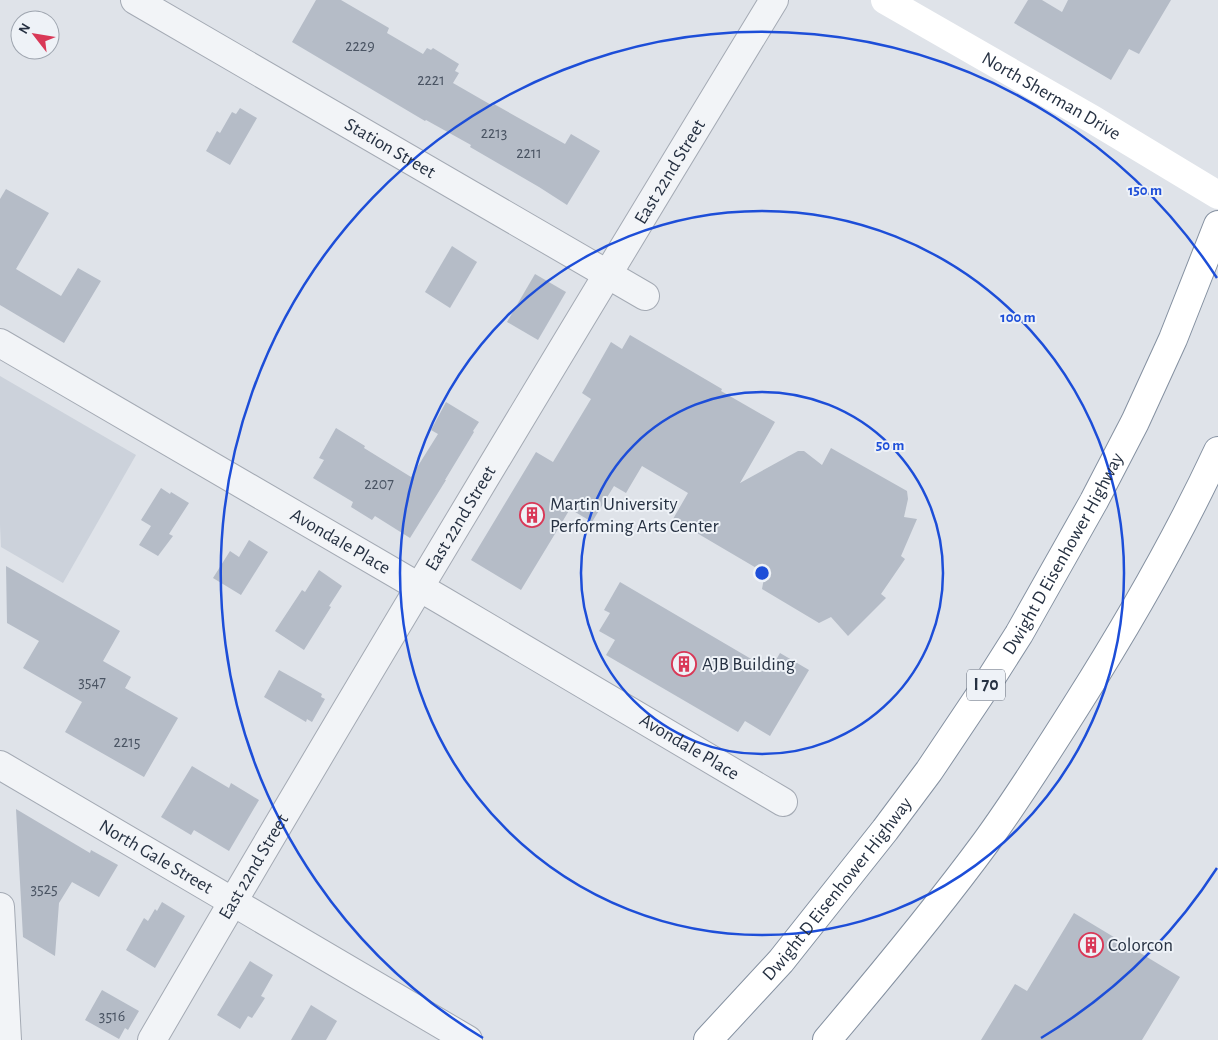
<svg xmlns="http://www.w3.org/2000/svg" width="1218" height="1040" viewBox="0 0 1218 1040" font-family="'Alegreya Sans',sans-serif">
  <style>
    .built { fill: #ccd2db }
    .building { fill: #b5bcc7 }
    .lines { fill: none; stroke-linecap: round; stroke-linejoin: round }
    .minor-casing { stroke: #a4aab4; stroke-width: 30 }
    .tertiary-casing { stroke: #a4aab4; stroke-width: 30 }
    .motorway-casing { stroke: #8591a1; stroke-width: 30 }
    .minor { stroke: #f2f4f7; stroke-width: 28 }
    .tertiary { stroke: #f2f4f7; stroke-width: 28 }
    .secondary { stroke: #fff; stroke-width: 28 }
    .motorway { stroke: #fff; stroke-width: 28 }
    .ring { fill: none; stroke: #1d4ed8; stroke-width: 2.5 }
    .labels { text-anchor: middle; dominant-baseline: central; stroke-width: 4; stroke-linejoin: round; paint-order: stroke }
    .number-label { font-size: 16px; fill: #4a5463 }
    .shield { fill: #eef2f7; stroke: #626b78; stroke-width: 1 }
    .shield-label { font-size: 18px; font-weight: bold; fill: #263142 }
    .street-label { font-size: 19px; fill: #263142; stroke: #eef2f7 }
    .poi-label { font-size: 19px; fill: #263142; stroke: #eef2f7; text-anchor: start }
    .centre { fill: #1d4ed8; stroke: #eef2f7; stroke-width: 2.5 }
    .ring-label { font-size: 15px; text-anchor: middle; font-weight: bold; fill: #1d4ed8; stroke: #eef2f7; stroke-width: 4; stroke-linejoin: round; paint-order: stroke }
  </style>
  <rect width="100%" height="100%" fill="#dfe3e9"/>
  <!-- built -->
  <polygon class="built" points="0,376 136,455 63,583 1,547 0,525"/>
  <!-- building -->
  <g class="building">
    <polygon points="316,0 341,0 389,28 387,33 423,54 427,48 431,50 433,48 459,64 455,71 459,73 453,83 493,106 494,104 565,144 571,134 600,151 567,205 539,187 470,147 471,145 426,120 425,121 292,42"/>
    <polygon points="1028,0 1042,0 1062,12 1068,0 1171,0 1139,54 1129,49 1111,80 1014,23"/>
    <polygon points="240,108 257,118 230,165 206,151 217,131 220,133 232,112 236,114"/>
    <polygon points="6,189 49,213 16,269 61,296 78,268 101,281 64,343 0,305 0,199"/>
    <polygon points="452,246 477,262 450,308 425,292"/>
    <polygon points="535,274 566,292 538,340 507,322"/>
    <polygon points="630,335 722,389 721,391 775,422 740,483 798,451 804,451 822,465 831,448 907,491 908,499 904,517 917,519 901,556 905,559 881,594 886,598 848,636 831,617 819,623 762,589 765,573 673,519 688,493 642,466 626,493 614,486 592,522 570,509 521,590 471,560 536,452 553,462 591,399 582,393 611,342 622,349"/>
    <polygon points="446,402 479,422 473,431 474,432 445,480 446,480 410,538 375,516 372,520 351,507 353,502 313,478 324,460 319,458 336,428 365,446 364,448 411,477 438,434 431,430"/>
    <polygon points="161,488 170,494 171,492 189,503 169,534 173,536 158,556 139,545 151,526 141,520"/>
    <polygon points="249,540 268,552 241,595 213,578 230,551 239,557"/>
    <polygon points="6,566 120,631 103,661 131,677 125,688 178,718 144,777 65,732 82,702 23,668 39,641 7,623"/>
    <polygon points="319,570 342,586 329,606 331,607 304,650 275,631 302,590 305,592"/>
    <polygon points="620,582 770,670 780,653 809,670 770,736 745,721 738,732 606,655 615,640 599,631 610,613 604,610"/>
    <polygon points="279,670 322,694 321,697 325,699 312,722 307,719 306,722 264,697"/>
    <polygon points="192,766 229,788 231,783 259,800 229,851 194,830 191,835 161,817"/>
    <polygon points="16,809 90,853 91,850 118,865 99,897 72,882 59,903 55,956 23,937"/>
    <polygon points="162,902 185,916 155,968 126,950 144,918 148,921 155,909 157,911"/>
    <polygon points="1074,913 1180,977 1142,1040 981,1040 1015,984 1027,991"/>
    <polygon points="250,961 273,975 261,996 265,998 252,1018 248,1016 240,1029 217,1015"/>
    <polygon points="102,990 139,1011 128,1030 125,1028 119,1039 85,1020"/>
    <polygon points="311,1005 337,1021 326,1040 291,1040"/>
  </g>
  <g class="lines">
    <defs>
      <g id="minor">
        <path id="s1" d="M 135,0 L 645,296"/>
        <path id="s2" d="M 0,343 L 443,601 L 783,802"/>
        <path id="s3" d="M 0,765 L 468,1040"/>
        <path id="s4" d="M 152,1040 C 355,691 564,345 774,0"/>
      </g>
      <polyline id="tertiary" points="0,907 7,1040"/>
      <g id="motorway">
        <path id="s6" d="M 708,1040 L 781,961 L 885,830 L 929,771 L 986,686 L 1019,634 L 1094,501 L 1135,422 L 1173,339 L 1218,225"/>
        <path d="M 827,1040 C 882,975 936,910 986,842 C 1018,798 1047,752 1076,706 C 1128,624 1177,539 1218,451"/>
      </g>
    </defs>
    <!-- minor casing -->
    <use href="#minor" class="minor-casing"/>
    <!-- tertiary casing -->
    <use href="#tertiary" class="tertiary-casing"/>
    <!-- motorway casing -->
    <use href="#motorway" class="motorway-casing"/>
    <!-- minor -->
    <use href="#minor" class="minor"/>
    <!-- tertiary -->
    <use href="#tertiary" class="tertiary"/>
    <!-- secondary -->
    <path class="secondary" id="s5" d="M 885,0 L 1092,119 L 1218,195"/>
    <!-- motorway -->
    <use href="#motorway" class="motorway"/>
  </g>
  <!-- distance rings -->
  <g class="ring">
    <circle cx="762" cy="573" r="181"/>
    <circle cx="762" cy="573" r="362"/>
    <path d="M1217 868A542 542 0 0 1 1041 1038M483 1038A542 542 0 1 1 1217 278"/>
  </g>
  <!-- icons -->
  <defs>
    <symbol id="building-ring" viewBox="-11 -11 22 22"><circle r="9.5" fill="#eef2f7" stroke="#d93857" stroke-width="1.5"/><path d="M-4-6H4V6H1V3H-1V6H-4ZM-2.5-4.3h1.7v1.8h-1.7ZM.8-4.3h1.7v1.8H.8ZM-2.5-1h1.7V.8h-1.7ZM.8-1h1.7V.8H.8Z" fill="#d93857"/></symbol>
  </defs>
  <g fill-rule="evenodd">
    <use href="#building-ring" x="518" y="501" width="28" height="28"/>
    <use href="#building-ring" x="670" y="650" width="28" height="28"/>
    <use href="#building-ring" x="1077" y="931" width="28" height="28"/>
  </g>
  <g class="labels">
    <!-- number labels -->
    <g class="number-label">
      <text x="360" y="46">2229</text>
      <text x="431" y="80">2221</text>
      <text x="494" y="133">2213</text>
      <text x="529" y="153">2211</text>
      <text x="379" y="484">2207</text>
      <text x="92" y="682">3547</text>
      <text x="127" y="742">2215</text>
      <text x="44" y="889">3525</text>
      <text x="112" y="1016">3516</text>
    </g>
    <!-- shield labels -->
    <rect class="shield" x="967" y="669.5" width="38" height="31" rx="4"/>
    <g class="shield-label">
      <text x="986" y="685">I 70</text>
    </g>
    <!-- street labels -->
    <g class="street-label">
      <text stroke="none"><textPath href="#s5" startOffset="192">North Sherman Drive</textPath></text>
      <text stroke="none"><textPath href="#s1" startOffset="295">Station Street</textPath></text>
      <text stroke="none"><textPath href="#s4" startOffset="1011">East 22nd Street</textPath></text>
      <text stroke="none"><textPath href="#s4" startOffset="606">East 22nd Street</textPath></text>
      <text stroke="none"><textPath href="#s2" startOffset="394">Avondale Place</textPath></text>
      <text stroke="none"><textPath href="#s6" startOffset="604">Dwight D Eisenhower Highway</textPath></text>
      <text stroke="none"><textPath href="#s2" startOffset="799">Avondale Place</textPath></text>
      <text stroke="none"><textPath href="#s3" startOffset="181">North Gale Street</textPath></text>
      <text stroke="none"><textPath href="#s4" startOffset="201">East 22nd Street</textPath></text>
      <text stroke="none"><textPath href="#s6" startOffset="199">Dwight D Eisenhower Highway</textPath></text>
    </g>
    <!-- poi labels -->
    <g class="poi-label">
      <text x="550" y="504">Martin University<tspan x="550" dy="22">Performing Arts Center</tspan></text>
      <text x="702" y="664">AJB Building</text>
      <text x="1108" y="945">Colorcon</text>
    </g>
  </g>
  <circle cx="762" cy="573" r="8" class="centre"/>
  <g class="ring-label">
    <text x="1145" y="195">150 m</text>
    <text x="1018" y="322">100 m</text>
    <text x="890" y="450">50 m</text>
  </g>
  <!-- north arrow -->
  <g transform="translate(35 35) rotate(301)"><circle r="24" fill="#eef2f7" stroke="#9ea5af"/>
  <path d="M0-4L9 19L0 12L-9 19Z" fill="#d93857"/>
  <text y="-8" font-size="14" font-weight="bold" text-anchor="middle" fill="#263142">N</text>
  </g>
</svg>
